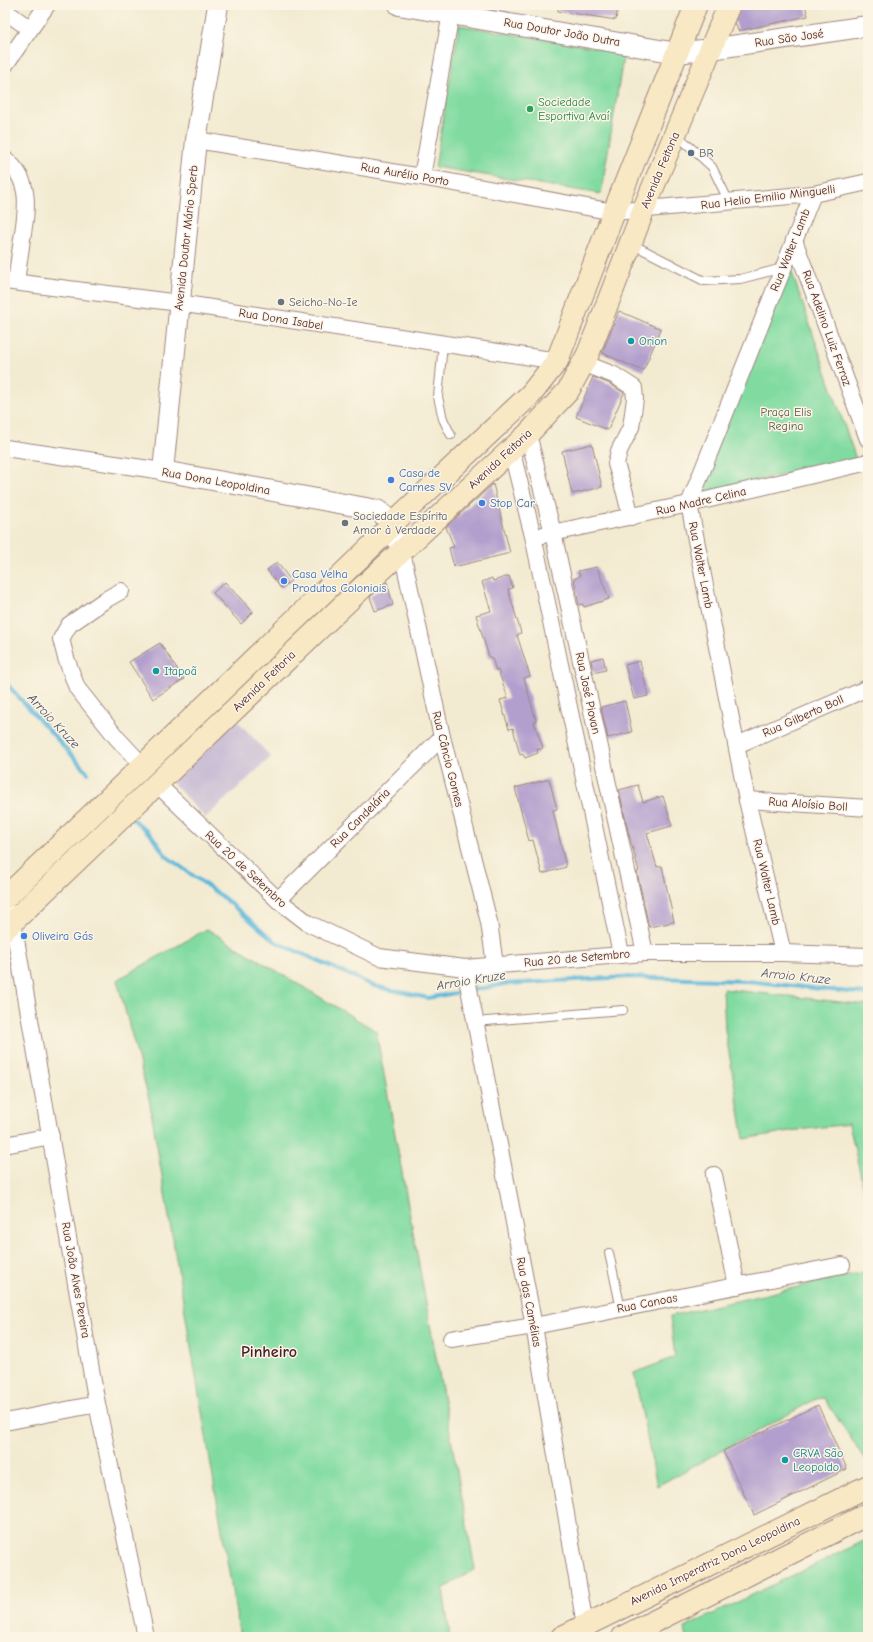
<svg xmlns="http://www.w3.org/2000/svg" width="873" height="1642" viewBox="0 0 873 1642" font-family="'Comic Neue',sans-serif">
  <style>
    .industrial { fill: #cbbfd5 }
    .green { fill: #81dba1; stroke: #667d66 }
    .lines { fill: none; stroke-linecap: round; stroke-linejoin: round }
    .stream { stroke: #5cb7da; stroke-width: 4 }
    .building { fill: #b39fce }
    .service-casing { stroke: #9e857e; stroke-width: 10 }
    .minor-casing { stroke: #9e857e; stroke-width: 18 }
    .tertiary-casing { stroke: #9e857e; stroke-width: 22 }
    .secondary-casing { stroke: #9e857e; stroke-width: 24 }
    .service { stroke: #fff; stroke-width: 8 }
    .minor { stroke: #fff; stroke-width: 16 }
    .tertiary { stroke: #fff; stroke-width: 20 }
    .secondary { stroke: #f8e8c3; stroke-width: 22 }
    .leisure-dot { fill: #2e9e5b; stroke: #fcf5e5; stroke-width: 1.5 }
    .service-dot { fill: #5c6f8a; stroke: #fcf5e5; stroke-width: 1.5 }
    .worship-dot { fill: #6b7280; stroke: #fcf5e5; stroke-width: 1.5 }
    .culture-dot { fill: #0f9aa8; stroke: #fcf5e5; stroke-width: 1.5 }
    .shop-dot { fill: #3f7fe0; stroke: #fcf5e5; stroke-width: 1.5 }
    .labels { text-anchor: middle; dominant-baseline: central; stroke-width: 3; stroke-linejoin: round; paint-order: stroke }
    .street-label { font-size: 12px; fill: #4a1f2b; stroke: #fcf5e5 }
    .leisure-label { font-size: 12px; fill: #27864d; stroke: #fcf5e5; text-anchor: start }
    .service-label { font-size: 12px; fill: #4e5e75; stroke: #fcf5e5; text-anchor: start }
    .worship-label { font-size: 12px; fill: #5b616d; stroke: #fcf5e5; text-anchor: start }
    .culture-label { font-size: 12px; fill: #0d838f; stroke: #fcf5e5; text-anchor: start }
    .park-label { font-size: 12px; fill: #5a574e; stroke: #fcf5e5 }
    .shop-label { font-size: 12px; fill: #366cbe; stroke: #fcf5e5; text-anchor: start }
    .water-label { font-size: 13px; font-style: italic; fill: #505468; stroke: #fcf5e5 }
    .district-label { font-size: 16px; font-weight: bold; fill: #4a1f2b; stroke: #fcf5e5 }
  </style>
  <rect width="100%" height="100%" fill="#fcf5e5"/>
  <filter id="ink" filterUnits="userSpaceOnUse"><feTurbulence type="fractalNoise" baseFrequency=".025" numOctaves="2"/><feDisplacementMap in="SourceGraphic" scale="8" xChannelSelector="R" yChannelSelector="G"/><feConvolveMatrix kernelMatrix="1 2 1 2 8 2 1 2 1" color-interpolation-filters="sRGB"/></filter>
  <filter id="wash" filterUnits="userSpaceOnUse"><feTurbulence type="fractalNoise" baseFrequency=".012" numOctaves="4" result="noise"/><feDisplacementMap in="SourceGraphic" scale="16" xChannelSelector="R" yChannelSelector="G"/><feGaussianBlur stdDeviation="0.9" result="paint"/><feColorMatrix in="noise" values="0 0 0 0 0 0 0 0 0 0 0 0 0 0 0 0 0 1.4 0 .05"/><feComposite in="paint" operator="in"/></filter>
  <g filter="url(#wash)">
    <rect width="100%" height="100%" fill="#f3ebd1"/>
    <!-- industrial -->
    <polygon class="industrial" points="235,718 271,757 205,818 169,779"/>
    <!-- green -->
    <g class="green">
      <polygon points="459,25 624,52 601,194 435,167"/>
      <polygon points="790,267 856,459 697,494"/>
      <polygon points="207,929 376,1031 475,1569 443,1589 450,1637 240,1637 149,1099 117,980"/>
      <polygon points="723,989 868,1005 868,1208 849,1124 790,1131 744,1139 725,1030"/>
      <polygon points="868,1271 868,1464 824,1398 816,1399 657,1486 634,1373 675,1357 670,1316"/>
      <polygon points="868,1539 868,1637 686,1637 684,1628"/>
    </g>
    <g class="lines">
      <!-- stream -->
      <g class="stream">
        <polyline points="5,682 88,773"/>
        <polyline points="133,819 152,836 166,856 224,898 276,942 374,986 428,998 466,991"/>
        <polyline points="473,990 505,984 627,977 747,981 868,994"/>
      </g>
    </g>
    <g id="blocks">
      <!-- building -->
      <g class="building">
        <polygon points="558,5 618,5 616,20 558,11"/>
        <polygon points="741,5 805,5 808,16 738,31 735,22"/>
        <polygon points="619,311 661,329 643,371 602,353"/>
        <polygon points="593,377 610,384 624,393 608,430 576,417"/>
        <polygon points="592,444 602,487 572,494 562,451"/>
        <polygon points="493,484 510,553 454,567 449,548 454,547 446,527"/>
        <polygon points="277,562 291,581 281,588 267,570"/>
        <polygon points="597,567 609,599 584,607 583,604 579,605 574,579 580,576 578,571"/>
        <polygon points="509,576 513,588 508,589 521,633 517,635 530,676 524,678 536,721 534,722 543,748 537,750 538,753 525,758 523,754 520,755 513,728 509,729 500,700 508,698 498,670 496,671 492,658 489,657 476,615 491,611 482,582 492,578 493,581"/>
        <polygon points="225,582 253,612 241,624 213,593"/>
        <polygon points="387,582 393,605 375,611 370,597"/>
        <polygon points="160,643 184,679 153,699 129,662"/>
        <polygon points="603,657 606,670 593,673 591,660"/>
        <polygon points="640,661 648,696 634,699 625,665"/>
        <polygon points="625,701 632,732 608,738 601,707"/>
        <polygon points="549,779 557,809 553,810 566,867 542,874 533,840 529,841 515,788"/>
        <polygon points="638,785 643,802 663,796 672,826 647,833 657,867 662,866 674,922 649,927 637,872 639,871 628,831 619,790"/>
        <polygon points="818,1405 847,1469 754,1515 723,1451"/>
      </g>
    </g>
  </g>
  <g filter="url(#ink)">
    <use href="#blocks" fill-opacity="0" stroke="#9e857e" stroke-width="1"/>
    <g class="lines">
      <defs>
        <g id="service">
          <polyline points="677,135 712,167 729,202"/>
          <polyline points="632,244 704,281 740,279 783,268"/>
          <polyline points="443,344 438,397 443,419 451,435"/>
          <polyline points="474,1022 623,1010"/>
          <polyline points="609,1253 621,1309"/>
        </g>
        <g id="minor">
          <polyline points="5,11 30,29"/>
          <polyline points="5,65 47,5"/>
          <polyline points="196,140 422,177 614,212 813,194 868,182"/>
          <path d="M 5,159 C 32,180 27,209 22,239 C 20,253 18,268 16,282"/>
          <polyline points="422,177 451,13"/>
          <polyline points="794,240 868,439"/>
          <polyline points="5,281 179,303 557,361"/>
          <polyline points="583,363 614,375 634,388 635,399 631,427 619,451 616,464 625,493 631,517"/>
          <polyline points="528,434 553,533 645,953"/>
          <polyline points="5,448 163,471"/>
          <polyline points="511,449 533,536 621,954"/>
          <polyline points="543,535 689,504 868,462"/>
          <polyline points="402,552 442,737 489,922 495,965"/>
          <polyline points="121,591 105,600 69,625 61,639 66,658 77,688 117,738 143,766"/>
          <polyline points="737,745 868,688"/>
          <polyline points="157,784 278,900 308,923 379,957 465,968 645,953 783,953 868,956"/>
          <polyline points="747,800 868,808"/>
          <polyline points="278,900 442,737"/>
          <polyline points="5,908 13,922 97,1404 146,1637"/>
          <polyline points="783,953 747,800 689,504 813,194"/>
          <polyline points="465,968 534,1326 587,1637"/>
          <polyline points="5,1145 51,1136"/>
          <polyline points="714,1175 737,1286"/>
          <polyline points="451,1339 534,1326 842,1265"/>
          <polyline points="5,1422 97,1404"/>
        </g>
        <g id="tertiary">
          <path d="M 218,5 L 196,140 L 163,471 L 377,510 C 393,520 395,534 402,552"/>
          <polyline points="399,5 677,53 711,49 868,26"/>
        </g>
        <g id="secondary">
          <polyline points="5,898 380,538 392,524 531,394 557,361 614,212 696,5"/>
          <polyline points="5,929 351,598 528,434 568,391 588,354 643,211 729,5"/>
          <polyline points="562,1637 868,1486"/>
          <polyline points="623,1637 868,1514"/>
        </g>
      </defs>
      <!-- service casing -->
      <use href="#service" class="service-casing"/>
      <!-- minor casing -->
      <use href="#minor" class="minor-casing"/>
      <!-- tertiary casing -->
      <use href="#tertiary" class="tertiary-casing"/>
      <!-- secondary casing -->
      <use href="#secondary" class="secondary-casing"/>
      <!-- service -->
      <use href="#service" class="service"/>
      <!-- minor -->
      <use href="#minor" class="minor"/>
      <!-- tertiary -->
      <use href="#tertiary" class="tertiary"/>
      <!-- secondary -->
      <use href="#secondary" class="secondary"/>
    </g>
  </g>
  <!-- markers -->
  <circle class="leisure-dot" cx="530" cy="109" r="4"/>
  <circle class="service-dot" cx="691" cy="153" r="4"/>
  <g class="worship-dot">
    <circle cx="281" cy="302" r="4"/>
    <circle cx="345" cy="523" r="4"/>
  </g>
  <g class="culture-dot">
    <circle cx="631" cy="341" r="4"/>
    <circle cx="156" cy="671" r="4"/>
    <circle cx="785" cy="1460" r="4"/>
  </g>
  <g class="shop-dot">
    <circle cx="391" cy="480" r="4"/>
    <circle cx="482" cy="503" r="4"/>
    <circle cx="284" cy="581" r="4"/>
    <circle cx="24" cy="936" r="4"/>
  </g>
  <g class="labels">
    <!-- street labels -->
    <g class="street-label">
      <text transform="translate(562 32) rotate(10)">Rua Doutor João Dutra</text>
      <text transform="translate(789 38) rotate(-8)">Rua São José</text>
      <text transform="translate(660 170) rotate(-67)">Avenida Feitoria</text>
      <text transform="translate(405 174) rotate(10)">Rua Aurélio Porto</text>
      <text transform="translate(768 197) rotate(-7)">Rua Helio Emilio Minguelli</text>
      <text transform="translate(186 238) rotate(-84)">Avenida Doutor Mário Sperb</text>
      <text transform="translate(790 250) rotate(-68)">Rua Walter Lamb</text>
      <text transform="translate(281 319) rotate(9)">Rua Dona Isabel</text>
      <text transform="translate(827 328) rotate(70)">Rua Adelino Luiz Ferraz</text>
      <text transform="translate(500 459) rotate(-43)">Avenida Feitoria</text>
      <text transform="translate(216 481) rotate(10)">Rua Dona Leopoldina</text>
      <text transform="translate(701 501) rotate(-13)">Rua Madre Celina</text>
      <text transform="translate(701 565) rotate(79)">Rua Walter Lamb</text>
      <text transform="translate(264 681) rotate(-44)">Avenida Feitoria</text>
      <text transform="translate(588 693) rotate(78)">Rua José Piovan</text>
      <text transform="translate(803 716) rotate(-24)">Rua Gilberto Boll</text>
      <text transform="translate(448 759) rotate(76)">Rua Câncio Gomes</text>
      <text transform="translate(808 804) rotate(4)">Rua Aloísio Boll</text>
      <text transform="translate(360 818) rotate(-45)">Rua Candelária</text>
      <text transform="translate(246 869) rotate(43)">Rua 20 de Setembro</text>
      <text transform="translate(767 882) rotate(77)">Rua Walter Lamb</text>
      <text transform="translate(577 958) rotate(-5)">Rua 20 de Setembro</text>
      <text transform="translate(76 1280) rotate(80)">Rua João Alves Pereira</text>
      <text transform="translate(529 1302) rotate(79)">Rua das Camélias</text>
      <text transform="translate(647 1303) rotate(-11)">Rua Canoas</text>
      <text transform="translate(715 1561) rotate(-26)">Avenida Imperatriz Dona Leopoldina</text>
    </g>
    <!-- leisure labels -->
    <g class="leisure-label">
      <text x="538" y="102">Sociedade<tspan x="538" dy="14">Esportiva Avaí</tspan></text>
    </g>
    <!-- service labels -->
    <g class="service-label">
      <text x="699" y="153">BR</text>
    </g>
    <!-- worship labels -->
    <g class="worship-label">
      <text x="289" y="302">Seicho-No-Ie</text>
      <text x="353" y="516">Sociedade Espírita<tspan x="353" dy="14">Amor à Verdade</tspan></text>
    </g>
    <!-- culture labels -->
    <g class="culture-label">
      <text x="639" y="341">Orion</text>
      <text x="164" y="671">Itapoã</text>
      <text x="793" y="1453">CRVA São<tspan x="793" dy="14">Leopoldo</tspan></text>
    </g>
    <!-- park labels -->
    <g class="park-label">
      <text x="786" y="412">Praça Elis<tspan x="786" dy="14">Regina</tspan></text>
    </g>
    <!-- shop labels -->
    <g class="shop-label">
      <text x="399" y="473">Casa de<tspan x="399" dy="14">Carnes SV</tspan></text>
      <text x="490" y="503">Stop Car</text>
      <text x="292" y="574">Casa Velha<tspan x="292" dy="14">Produtos Coloniais</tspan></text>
      <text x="32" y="936">Oliveira Gás</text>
    </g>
    <!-- water labels -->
    <g class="water-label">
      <text transform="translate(54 721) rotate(47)">Arroio Kruze</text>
      <text transform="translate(796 976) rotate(6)">Arroio Kruze</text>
      <text transform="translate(471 980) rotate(-9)">Arroio Kruze</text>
    </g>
    <!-- district labels -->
    <g class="district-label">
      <text x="269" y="1352">Pinheiro</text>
    </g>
  </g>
  <!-- margin -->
  <rect width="873" height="1642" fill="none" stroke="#fcf5e5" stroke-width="20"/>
</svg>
